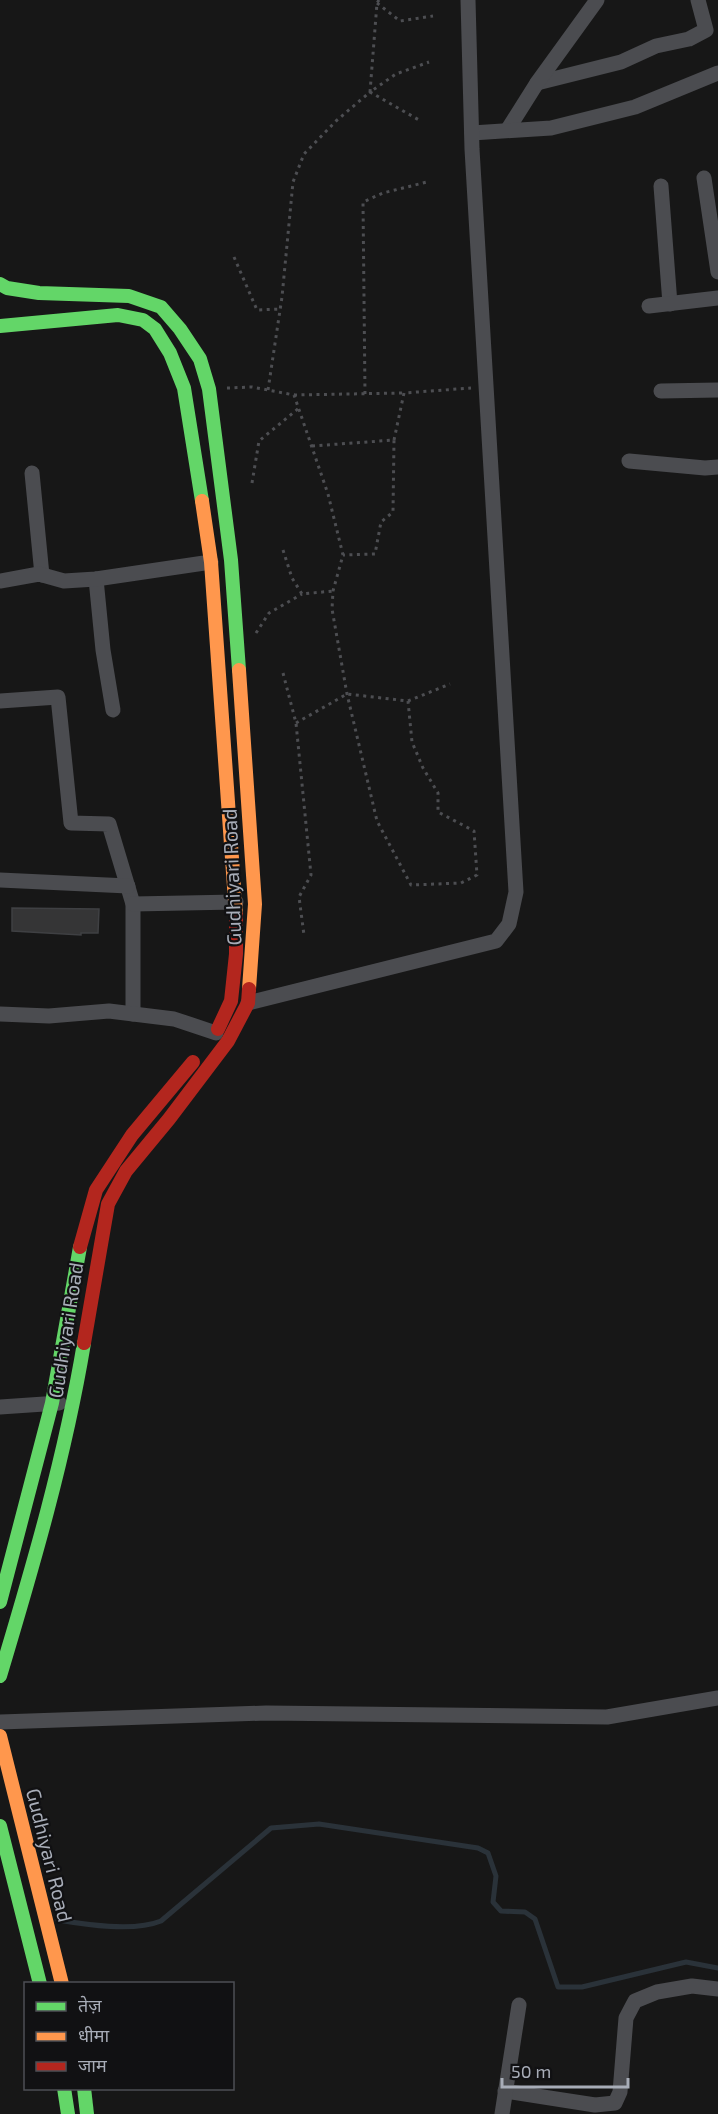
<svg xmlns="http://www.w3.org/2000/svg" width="718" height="2114" viewBox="0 0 718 2114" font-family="'Exo 2','Noto Sans Devanagari',sans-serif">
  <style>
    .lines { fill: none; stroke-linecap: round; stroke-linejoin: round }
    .stream { stroke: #2a3239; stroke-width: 5 }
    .building { fill: #353536; stroke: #3f4043; stroke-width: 1.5 }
    .path { stroke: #4d4e52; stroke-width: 3; stroke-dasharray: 3 4.5; stroke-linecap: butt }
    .street { stroke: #4b4c50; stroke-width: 15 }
    .fast { stroke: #63d668; stroke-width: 14 }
    .slow { stroke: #ff974d; stroke-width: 14 }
    .jam { stroke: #b3261e; stroke-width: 14 }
    .labels { text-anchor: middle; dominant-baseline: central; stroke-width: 4.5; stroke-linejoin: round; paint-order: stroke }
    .street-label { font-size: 20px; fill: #a8adb8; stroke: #111113 }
  </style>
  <rect width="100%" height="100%" fill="#171717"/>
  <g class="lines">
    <!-- stream -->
    <path class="stream" d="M 58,1920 C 87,1925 134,1932 161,1921 L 271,1828 L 319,1824 L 478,1848 L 488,1853 L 496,1876 L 493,1902 L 501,1911 L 525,1912 L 535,1919 L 558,1987 L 582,1987 L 686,1962 L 718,1968"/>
  </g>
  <!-- building -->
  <polygon class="building" points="12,908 99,909 98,933 81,933 81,935 12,931"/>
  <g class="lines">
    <!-- path -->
    <g class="path">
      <polyline points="379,0 377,3 370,92 396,74 429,62"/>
      <polyline points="377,3 400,21 433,16"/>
      <polyline points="234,257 257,310 281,309"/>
      <polyline points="227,388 252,387 294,395 328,494 343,555 333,591 332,609 347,694 377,821 411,885 461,883 477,875 474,831 438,812 438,793 423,768 412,742 408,701"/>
      <polyline points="268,390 282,297 293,182 304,154 336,121 370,92 419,120"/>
      <polyline points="365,394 363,202 383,193 427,182"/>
      <polyline points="294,395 403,393"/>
      <polyline points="394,440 404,393 471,388"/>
      <polyline points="312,446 394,440 393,512 381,522 375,554 343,555"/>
      <polyline points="252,483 259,441 299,408"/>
      <polyline points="283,550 292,578 302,594 333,591"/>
      <polyline points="256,633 269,613 302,594"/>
      <polyline points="283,673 296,723 311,875 299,897 304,935"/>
      <polyline points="296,723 347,694 408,701 450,684"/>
    </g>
    <!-- street -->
    <g class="street">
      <polyline points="537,83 621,62 656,46 689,39 706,30 698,0"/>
      <polyline points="508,129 537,83 597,0"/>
      <polyline points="472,133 551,128 635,107 718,73"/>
      <polyline points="704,178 718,272"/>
      <polyline points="661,186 670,304"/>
      <polyline points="649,306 718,298"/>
      <polyline points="661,391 718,390"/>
      <polyline points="629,461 705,468 718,467"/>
      <polyline points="32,473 42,575"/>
      <polyline points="96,579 103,650 113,710"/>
      <polyline points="0,581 39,574 64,581 96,579 211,562"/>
      <polyline points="0,701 58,697 71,823 109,824 133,904 133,1014"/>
      <polyline points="0,880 128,886"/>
      <polyline points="133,904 236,902"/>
      <polyline points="248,1003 496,941 509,924 516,892 472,149 468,0"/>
      <polyline points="0,1014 49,1016 109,1011 174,1019 216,1033"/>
      <polyline points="0,1407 59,1403"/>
      <polyline points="0,1722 266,1713 607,1717 718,1698"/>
      <polyline points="505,2091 595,2105 615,2103 620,2092 626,2018 635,2001 657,1992 692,1986 718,1989"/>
      <polyline points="502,2114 519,2005"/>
    </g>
    <!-- fast -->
    <g class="fast">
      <polyline points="0,284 7,288 39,293 129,296 161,307 180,329 200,359 209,389 231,560 239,670"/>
      <polyline points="0,326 118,315 143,320 155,329 170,353 184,388 202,501"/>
      <polyline points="0,1602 52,1403 80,1247"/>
      <path d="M 0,1676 C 33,1566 65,1457 84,1343"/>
      <polyline points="0,1826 40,1984"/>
      <polyline points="64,2088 68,2114"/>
      <polyline points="84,2088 87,2114"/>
    </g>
    <!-- slow -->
    <g class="slow">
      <polyline points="202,501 211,562 236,915"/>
      <polyline points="239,670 255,904 249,989"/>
      <polyline points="0,1736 62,1984"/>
    </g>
    <!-- jam -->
    <g class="jam">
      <polyline points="218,1029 231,1001 236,954 236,915"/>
      <polyline points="80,1247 96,1190 132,1135 193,1062"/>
      <polyline points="84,1343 108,1204 126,1171 169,1119 228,1041 248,1003 249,989"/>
    </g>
  </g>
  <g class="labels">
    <!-- street labels -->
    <g class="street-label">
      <text transform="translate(231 877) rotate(-92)">Gudhiyari Road</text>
      <text transform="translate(65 1330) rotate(-81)">Gudhiyari Road</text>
      <text transform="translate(50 1855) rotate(76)">Gudhiyari Road</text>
    </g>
  </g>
  <!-- legend -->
  <rect x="24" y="1982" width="210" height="108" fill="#111113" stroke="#4d4f55" stroke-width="1.5"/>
  <rect x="36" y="2002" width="30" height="9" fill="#63d668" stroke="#4d4f55" stroke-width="1.5"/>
  <text x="78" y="2012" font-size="18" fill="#a8adb8">तेज़</text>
  <rect x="36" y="2032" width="30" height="9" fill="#ff974d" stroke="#4d4f55" stroke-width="1.5"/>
  <text x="78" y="2042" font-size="18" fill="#a8adb8">धीमा</text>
  <rect x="36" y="2062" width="30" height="9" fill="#b3261e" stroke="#4d4f55" stroke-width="1.5"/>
  <text x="78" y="2072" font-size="18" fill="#a8adb8">जाम</text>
  <!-- scale -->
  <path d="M502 2078v9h126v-9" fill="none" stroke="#a8adb8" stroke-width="3"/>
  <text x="511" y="2078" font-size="18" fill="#a8adb8" stroke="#111113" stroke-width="4.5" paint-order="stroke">50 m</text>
</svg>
